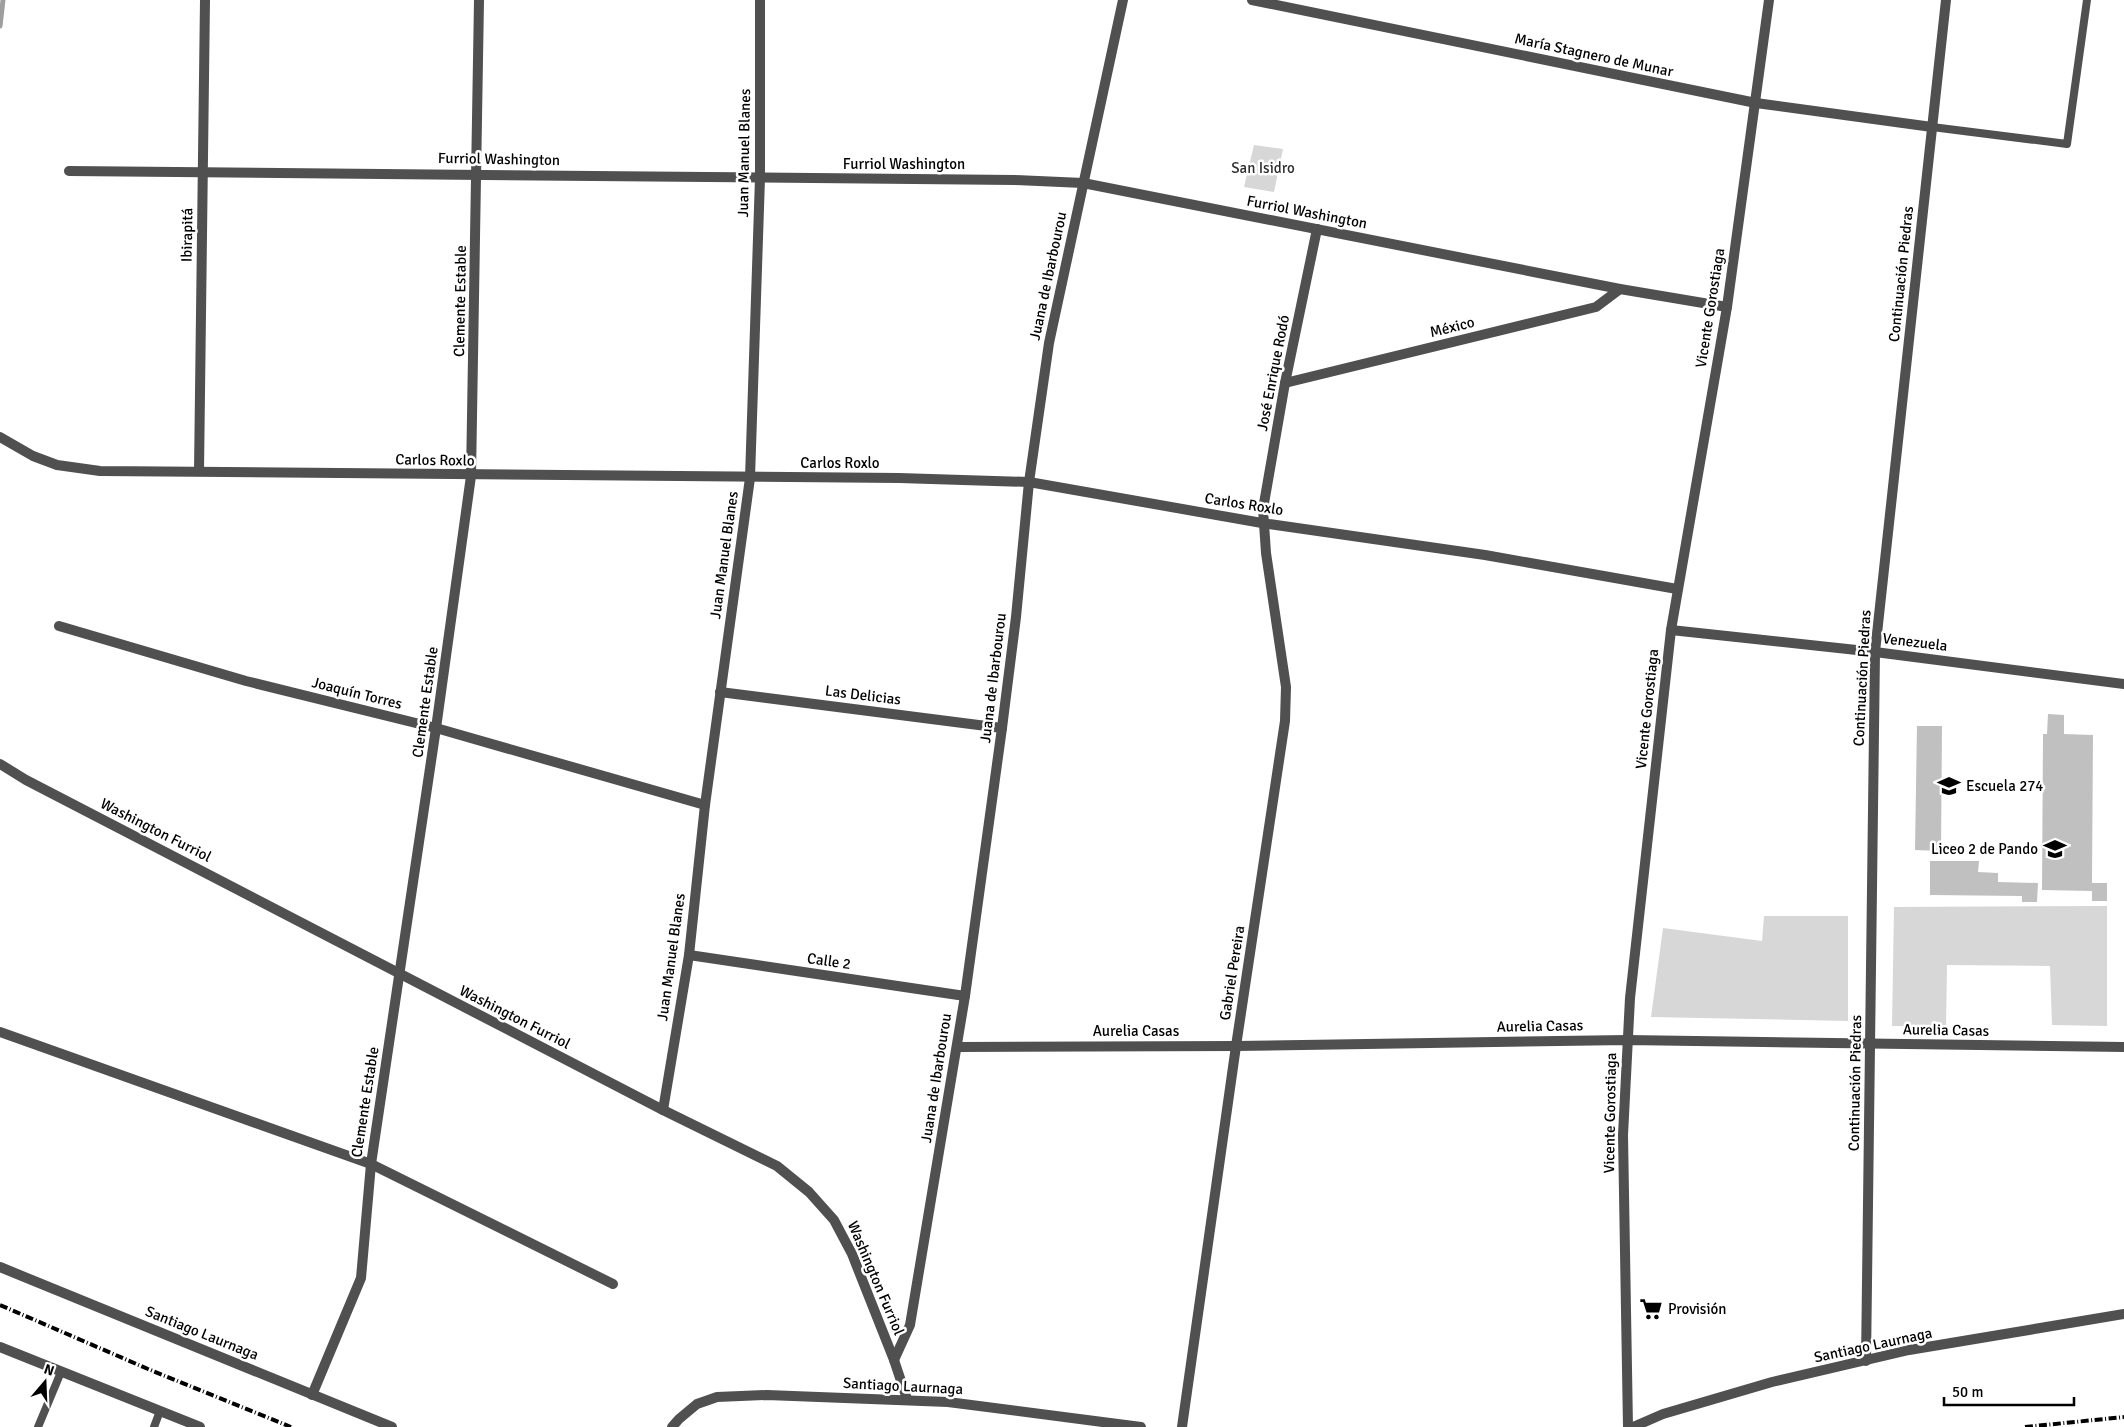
<svg xmlns="http://www.w3.org/2000/svg" width="2124" height="1427" viewBox="0 0 2124 1427" font-family="Signika,sans-serif">
  <style>
    .green { fill: #d7d7d7 }
    .lines { fill: none; stroke-linecap: round; stroke-linejoin: round }
    .stream { stroke: #9e9e9e; stroke-width: 5 }
    .building { fill: #c0c0c0 }
    .lane { stroke: #505050; stroke-width: 8 }
    .street { stroke: #505050; stroke-width: 10 }
    .rail { stroke: #000; stroke-width: 4; stroke-dasharray: 8 2.5 1 2.5; stroke-linecap: butt }
    .labels { text-anchor: middle; dominant-baseline: central; stroke-width: 5; stroke-linejoin: round; paint-order: stroke }
    .street-label { font-size: 15px; fill: #000; stroke: #fff }
    .park-label { font-size: 15px; fill: #2e2e2e; stroke: #fff }
    .poi-label { font-size: 15px; fill: #000; stroke: #fff; text-anchor: start }
  </style>
  <rect width="100%" height="100%" fill="#fff"/>
  <!-- green -->
  <g class="green">
    <polygon points="1254,145 1283,149 1274,192 1244,187"/>
    <polygon points="2107,906 2107,1026 2052,1025 2050,966 1947,965 1946,1027 1892,1026 1894,907"/>
    <polygon points="1764,916 1848,916 1848,1021 1651,1017 1663,928 1762,941"/>
  </g>
  <g class="lines">
    <!-- stream -->
    <polyline class="stream" points="0,26 3,0"/>
  </g>
  <!-- building -->
  <g class="building">
    <polygon points="2048,714 2064,715 2064,734 2093,735 2092,883 2107,883 2107,901 2092,901 2092,891 2042,890 2043,734 2047,734"/>
    <polygon points="1917,726 1942,726 1941,851 1915,850"/>
    <polygon points="1930,861 1979,861 1978,872 1998,873 1998,882 2038,883 2037,902 2022,902 2022,896 1930,895"/>
  </g>
  <g class="lines">
    <!-- lane -->
    <g class="lane">
      <polyline points="1932,127 2067,144 2087,0"/>
      <polyline points="38,1427 61,1372"/>
      <polyline points="154,1427 160,1411"/>
    </g>
    <!-- street -->
    <g class="street">
      <polyline points="1252,0 1756,103 1932,127"/>
      <polyline points="69,171 1015,180 1083,183 1620,289 1727,307"/>
      <polyline points="1285,383 1596,307 1620,289"/>
      <polyline points="0,437 33,456 57,465 100,471 899,478 1029,482 1262,523 1485,555 1677,589"/>
      <polyline points="199,471 205,0"/>
      <polyline points="59,626 246,681 436,728 705,805"/>
      <polyline points="1671,630 1875,652 2124,684"/>
      <polyline points="720,692 1002,728"/>
      <polyline points="0,764 26,780 663,1110 777,1166 809,1192 834,1220 852,1254 894,1360 907,1399"/>
      <polyline points="689,955 965,996"/>
      <polyline points="0,1032 371,1164 613,1284"/>
      <polyline points="957,1047 1236,1046 1627,1040 2124,1047"/>
      <polyline points="663,1110 689,955 705,805 750,478 760,178 760,0"/>
      <polyline points="0,1267 392,1427"/>
      <polyline points="0,1347 200,1427"/>
      <polyline points="894,1360 910,1325 965,996 1002,728 1016,617 1029,482 1049,343 1123,0"/>
      <polyline points="1866,1361 1875,652 1946,0"/>
      <polyline points="312,1395 361,1278 371,1164 436,728 471,476 479,0"/>
      <polyline points="672,1427 679,1419 697,1404 717,1397 767,1395 948,1402 1141,1427"/>
      <polyline points="1182,1427 1236,1046 1285,721 1286,687 1266,553 1263,509 1285,383 1317,229"/>
      <polyline points="1628,1427 1623,1135 1630,998 1671,630 1727,307 1769,0"/>
      <polyline points="1633,1427 1663,1414 1772,1382 1909,1350 2124,1314"/>
    </g>
    <!-- rail -->
    <g class="rail">
      <polyline points="0,1305 148,1369 291,1427"/>
      <polyline points="2025,1427 2124,1417"/>
    </g>
  </g>
  <!-- icons -->
  <defs>
    <symbol id="school-bare" viewBox="-9 -9 18 18"><path d="M0-5L7-2L0 1L-7-2ZM-4 1L0 2.5L4 1V4Q0 6-4 4Z" fill="#000" stroke="#fff" stroke-width="2.5" paint-order="stroke"/></symbol>
    <symbol id="supermarket-bare" viewBox="-9 -9 18 18"><path d="M-6-5.5h2.5l.6 2H6L4.5 2H-2.5L-4.4-4H-6ZM-1.5 3.2a1.3 1.3 0 1 0 .1 0ZM3 3.2a1.3 1.3 0 1 0 .1 0Z" fill="#000" stroke="#fff" stroke-width="2.5" paint-order="stroke"/></symbol>
  </defs>
  <g fill-rule="evenodd">
    <use href="#school-bare" x="1933" y="770" width="32" height="32"/>
    <use href="#school-bare" x="2039" y="833" width="32" height="32"/>
    <use href="#supermarket-bare" x="1635" y="1293" width="32" height="32"/>
  </g>
  <g class="labels">
    <!-- street labels -->
    <g class="street-label">
      <text transform="translate(1594 55) rotate(12)">María Stagnero de Munar</text>
      <text transform="translate(744 153) rotate(-89)">Juan Manuel Blanes</text>
      <text transform="translate(499 159) rotate(1)">Furriol Washington</text>
      <text x="904" y="164">Furriol Washington</text>
      <text transform="translate(1307 212) rotate(11)">Furriol Washington</text>
      <text transform="translate(187 235) rotate(-89)">Ibirapitá</text>
      <text transform="translate(1901 274) rotate(-84)">Continuación Piedras</text>
      <text transform="translate(1048 276) rotate(-78)">Juana de Ibarbourou</text>
      <text transform="translate(460 301) rotate(-89)">Clemente Estable</text>
      <text transform="translate(1710 308) rotate(-81)">Vicente Gorostiaga</text>
      <text transform="translate(1452 327) rotate(-14)">México</text>
      <text transform="translate(1273 373) rotate(-79)">José Enrique Rodó</text>
      <text transform="translate(435 460) rotate(1)">Carlos Roxlo</text>
      <text x="840" y="463">Carlos Roxlo</text>
      <text transform="translate(1244 504) rotate(9)">Carlos Roxlo</text>
      <text transform="translate(724 555) rotate(-82)">Juan Manuel Blanes</text>
      <text transform="translate(1915 642) rotate(7)">Venezuela</text>
      <text transform="translate(993 678) rotate(-83)">Juana de Ibarbourou</text>
      <text transform="translate(1862 678) rotate(-87)">Continuación Piedras</text>
      <text transform="translate(357 693) rotate(14)">Joaquín Torres</text>
      <text transform="translate(863 695) rotate(7)">Las Delicias</text>
      <text transform="translate(425 702) rotate(-82)">Clemente Estable</text>
      <text transform="translate(1647 709) rotate(-84)">Vicente Gorostiaga</text>
      <text transform="translate(156 830) rotate(27)">Washington Furriol</text>
      <text transform="translate(671 957) rotate(-82)">Juan Manuel Blanes</text>
      <text transform="translate(829 961) rotate(8)">Calle 2</text>
      <text transform="translate(1232 973) rotate(-81)">Gabriel Pereira</text>
      <text transform="translate(515 1017) rotate(27)">Washington Furriol</text>
      <text transform="translate(1540 1026) rotate(-1)">Aurelia Casas</text>
      <text transform="translate(1946 1030) rotate(1)">Aurelia Casas</text>
      <text x="1136" y="1031">Aurelia Casas</text>
      <text transform="translate(936 1078) rotate(-81)">Juana de Ibarbourou</text>
      <text transform="translate(1855 1083) rotate(-89)">Continuación Piedras</text>
      <text transform="translate(365 1102) rotate(-81)">Clemente Estable</text>
      <text transform="translate(1610 1113) rotate(-89)">Vicente Gorostiaga</text>
      <text transform="translate(876 1278) rotate(67)">Washington Furriol</text>
      <text transform="translate(202 1333) rotate(22)">Santiago Laurnaga</text>
      <text transform="translate(1873 1345) rotate(-12)">Santiago Laurnaga</text>
      <text transform="translate(903 1386) rotate(3)">Santiago Laurnaga</text>
    </g>
    <!-- park labels -->
    <g class="park-label">
      <text x="1263" y="168">San Isidro</text>
    </g>
    <!-- poi labels -->
    <g class="poi-label">
      <text x="1966" y="786">Escuela 274</text>
      <text x="2038" y="849" text-anchor="end">Liceo 2 de Pando</text>
      <text x="1668" y="1309">Provisión</text>
    </g>
  </g>
  <!-- north arrow -->
  <g transform="translate(45 1382) rotate(19)" stroke="#ffffff" stroke-width="4" paint-order="stroke">
  <path d="M0-4L9 19L0 12L-9 19Z" fill="#000000"/>
  <text y="-8" font-size="14" font-weight="bold" text-anchor="middle" fill="#000000">N</text>
  </g>
  <!-- scale -->
  <path d="M1944 1397v8h130v-8" fill="none" stroke="#000000" stroke-width="2.5"/>
  <text x="1952" y="1397" font-size="15" fill="#000000" stroke="#ffffff" stroke-width="4" paint-order="stroke">50 m</text>
</svg>
